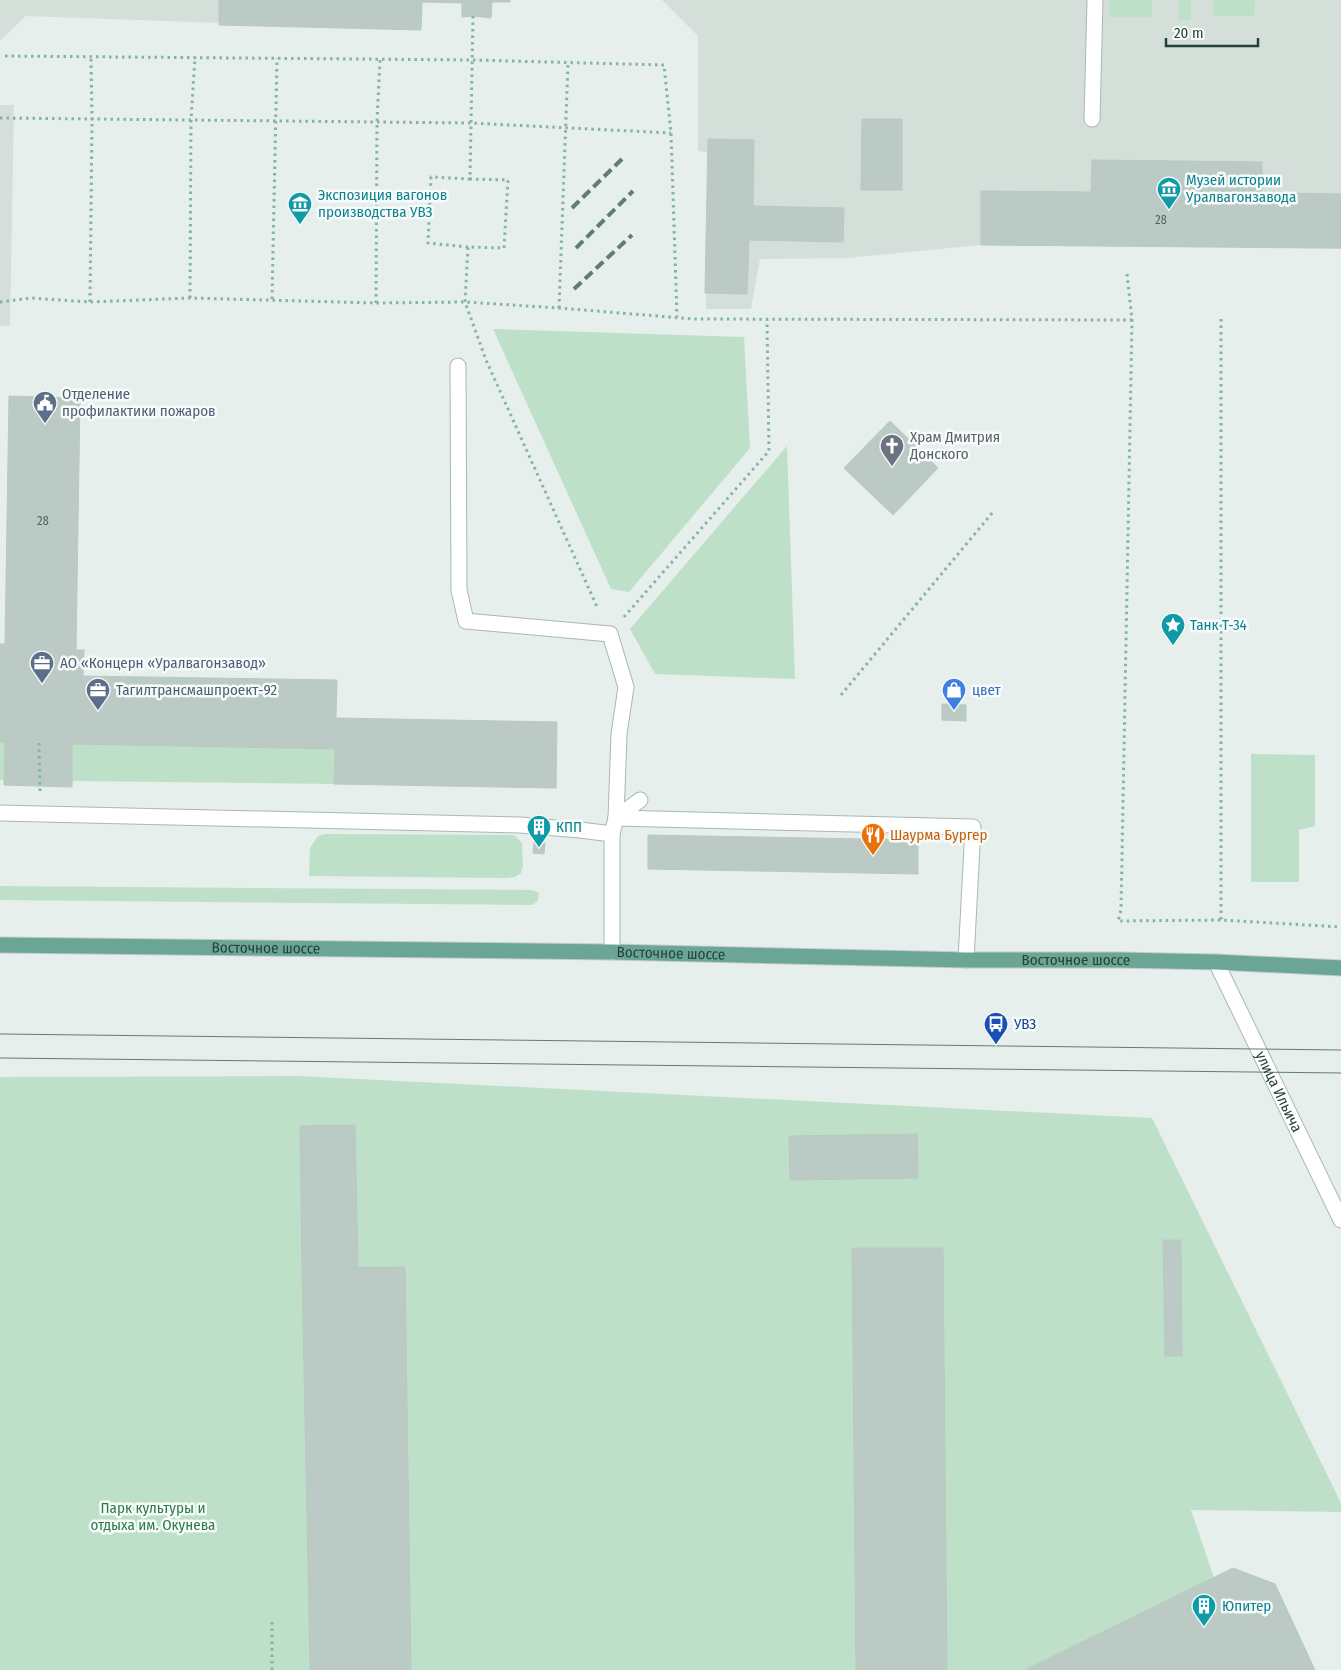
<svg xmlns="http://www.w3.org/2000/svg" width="1341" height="1670" viewBox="0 0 1341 1670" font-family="'Fira Sans Condensed',sans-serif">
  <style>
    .built { fill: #d4dfda }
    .green { fill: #bfe0c8 }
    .building { fill: #bbcac4; stroke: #b8c9c2 }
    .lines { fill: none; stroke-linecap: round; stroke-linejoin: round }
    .lane-casing { stroke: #a8b8b2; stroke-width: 17 }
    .secondary-casing { stroke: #a4bbb3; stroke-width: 17 }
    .primary-casing { stroke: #c2cac8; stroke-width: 17 }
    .path { stroke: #86b3a5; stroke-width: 3; stroke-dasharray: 2.5 4; stroke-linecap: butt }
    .lane { stroke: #fff; stroke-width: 15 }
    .secondary { stroke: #fff; stroke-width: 15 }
    .primary { stroke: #6aa596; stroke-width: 15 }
    .tram { stroke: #5f7d75; stroke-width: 1 }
    .rail { stroke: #5f7d75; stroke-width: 4; stroke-dasharray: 10 5; stroke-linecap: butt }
    .labels { text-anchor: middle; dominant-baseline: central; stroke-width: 5; stroke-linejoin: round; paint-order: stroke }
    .number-label { font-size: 12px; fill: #4a645c }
    .culture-label { font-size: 15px; fill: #0d838f; stroke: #f7fbf9; text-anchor: start }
    .service-label { font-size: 15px; fill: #4e5e75; stroke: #f7fbf9; text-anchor: start }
    .worship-label { font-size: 15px; fill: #5b616d; stroke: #f7fbf9; text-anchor: start }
    .shop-label { font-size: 15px; fill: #366cbe; stroke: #f7fbf9; text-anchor: start }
    .food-label { font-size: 15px; fill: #c56008; stroke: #f7fbf9; text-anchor: start }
    .street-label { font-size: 15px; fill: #24423a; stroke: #f7fbf9 }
    .transit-label { font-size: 15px; fill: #164399; stroke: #f7fbf9; text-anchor: start }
    .park-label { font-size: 15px; fill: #2d7a4b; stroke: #f7fbf9 }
  </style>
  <rect width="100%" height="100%" fill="#e6efeb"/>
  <!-- built -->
  <g class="built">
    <polygon points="0,0 510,0 492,2 491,18 473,16 462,17 462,3 422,2 421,30 26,16 0,41"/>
    <polygon points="662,0 1341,0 1341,249 981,245 847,258 760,259 751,309 706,309 710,153 698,151 698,36"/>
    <polygon points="0,105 14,105 10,326 0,326"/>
  </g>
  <!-- green -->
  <g class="green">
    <rect x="1110" y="0" width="42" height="17"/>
    <rect x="1179" y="0" width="12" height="20"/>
    <polygon points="1213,0 1255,0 1254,16 1213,16"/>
    <polygon points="493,329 744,337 750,448 629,592 611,589"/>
    <polygon points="787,446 795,679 655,674 630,629"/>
    <polygon points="0,742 5,742 4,780 0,780"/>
    <polygon points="72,744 335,749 334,784 72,781"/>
    <polygon points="1251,754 1315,755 1315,826 1299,830 1299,882 1251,882"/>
    <polygon points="325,834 514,835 522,843 523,866 521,873 515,877 506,878 309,876 310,848 318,836"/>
    <path d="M 0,886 L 531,890 L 538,892 C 540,899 538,902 532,905 L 0,900 Z"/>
    <polygon points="297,1076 1152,1118 1341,1503 1341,1512 1191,1510 1214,1578 1025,1670 0,1670 0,1077"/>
  </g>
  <!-- building -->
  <g class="building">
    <polygon points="219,0 510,0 510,2 492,2 491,18 473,16 462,17 462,3 422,2 421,30 219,25"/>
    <polygon points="862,119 902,119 902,190 861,190"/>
    <polygon points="708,139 754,140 753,206 844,208 843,242 749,240 747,294 705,293"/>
    <polygon points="1092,160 1262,162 1262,193 1341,194 1341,248 981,245 981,191 1091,192"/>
    <polygon points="9,396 80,398 76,650 84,650 83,676 337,680 336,718 557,722 556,788 334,784 335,749 72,744 72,787 4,785 5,742 0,742 0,644 5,644"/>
    <polygon points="890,421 938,468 893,515 844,468"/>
    <polygon points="942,704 966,705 966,721 942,720"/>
    <polygon points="648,835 918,840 918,874 648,869"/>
    <polygon points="534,842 545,843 544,854 533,853"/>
    <polygon points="355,1125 358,1267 302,1268 300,1126"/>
    <polygon points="917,1134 918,1178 790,1180 789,1136"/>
    <polygon points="1163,1240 1181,1240 1182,1356 1165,1356"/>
    <polygon points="852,1248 943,1248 947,1670 856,1670"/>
    <polygon points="405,1267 411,1670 310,1670 302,1268"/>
    <polygon points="1233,1568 1275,1584 1315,1670 1025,1670"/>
  </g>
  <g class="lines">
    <defs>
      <g id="lane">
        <polyline points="1092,119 1095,0"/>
        <polyline points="458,366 459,590 466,621 610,634 626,687 619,734 616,818"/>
        <polyline points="0,813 520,825 580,830 612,834"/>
        <polyline points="616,818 640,800"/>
        <polyline points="612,952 612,834 616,818 973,827 966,960"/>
      </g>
      <g id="secondary">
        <path id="s1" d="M 1216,962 L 1341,1220"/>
      </g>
      <g id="primary">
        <path id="s2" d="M 0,945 L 612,952 L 966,960 L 1119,960 L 1216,962 L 1341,968"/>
      </g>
    </defs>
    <!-- lane casing -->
    <use href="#lane" class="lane-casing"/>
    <!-- secondary casing -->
    <use href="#secondary" class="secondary-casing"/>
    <!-- primary casing -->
    <use href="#primary" class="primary-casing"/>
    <!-- path -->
    <g class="path">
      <polyline points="473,16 470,179 508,180 504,248 468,247 465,302 486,360 598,609"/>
      <polyline points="5,56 472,60 664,65 671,133 677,317"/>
      <polyline points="0,118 470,123 671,133"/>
      <polyline points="468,247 428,243 431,177 470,179"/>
      <polyline points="1127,274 1132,320 1121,910 1118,921 1221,920 1341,927"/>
      <polyline points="190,298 191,120 195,57"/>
      <polyline points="272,299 277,58"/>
      <polyline points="0,302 31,298 90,302 190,298 376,303 465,302 559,308 694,319 1132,320"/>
      <polyline points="90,302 92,120 91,57"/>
      <polyline points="376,303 377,122 380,59"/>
      <polyline points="559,308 568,63"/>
      <polyline points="1221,319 1221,920"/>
      <polyline points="624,617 769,451 767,320"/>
      <polyline points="841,695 993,512"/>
      <polyline points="39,743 40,791"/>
      <polyline points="272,1670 272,1618"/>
    </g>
    <!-- lane -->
    <use href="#lane" class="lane"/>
    <!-- secondary -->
    <use href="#secondary" class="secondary"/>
    <!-- primary -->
    <use href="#primary" class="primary"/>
    <!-- tram -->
    <g class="tram">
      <polyline points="0,1034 1341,1050"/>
      <polyline points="0,1058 1341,1073"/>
    </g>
    <!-- rail -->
    <g class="rail">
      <polyline points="572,208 625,156"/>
      <polyline points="576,248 633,191"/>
      <polyline points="574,289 632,235"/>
    </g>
  </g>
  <!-- icons -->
  <defs>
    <symbol id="museum-pin" viewBox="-11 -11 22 30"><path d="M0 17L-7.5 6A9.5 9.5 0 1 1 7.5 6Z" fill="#0f9aa8" stroke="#f7fbf9"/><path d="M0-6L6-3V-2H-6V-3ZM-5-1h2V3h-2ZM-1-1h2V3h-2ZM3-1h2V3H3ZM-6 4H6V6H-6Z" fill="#fff"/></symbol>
    <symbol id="civic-pin" viewBox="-11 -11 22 30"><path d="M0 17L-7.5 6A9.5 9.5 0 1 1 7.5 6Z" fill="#5c6f8a" stroke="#f7fbf9"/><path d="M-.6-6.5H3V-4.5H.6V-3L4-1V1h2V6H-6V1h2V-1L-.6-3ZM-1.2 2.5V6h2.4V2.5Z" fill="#fff"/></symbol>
    <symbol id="church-pin" viewBox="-11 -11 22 30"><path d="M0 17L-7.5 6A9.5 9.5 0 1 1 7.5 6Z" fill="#6b7280" stroke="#f7fbf9"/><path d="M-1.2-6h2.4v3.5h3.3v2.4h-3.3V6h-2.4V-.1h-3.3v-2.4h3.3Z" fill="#fff"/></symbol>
    <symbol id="sight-pin" viewBox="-11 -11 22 30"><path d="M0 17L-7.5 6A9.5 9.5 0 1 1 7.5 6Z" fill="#0f9aa8" stroke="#f7fbf9"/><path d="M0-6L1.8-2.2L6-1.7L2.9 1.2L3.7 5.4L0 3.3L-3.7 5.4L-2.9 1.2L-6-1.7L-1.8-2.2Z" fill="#fff"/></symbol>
    <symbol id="office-pin" viewBox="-11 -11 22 30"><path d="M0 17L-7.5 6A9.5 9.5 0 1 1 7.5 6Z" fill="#5c6f8a" stroke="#f7fbf9"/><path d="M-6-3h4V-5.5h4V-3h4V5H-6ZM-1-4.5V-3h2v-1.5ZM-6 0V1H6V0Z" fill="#fff"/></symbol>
    <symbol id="shop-pin" viewBox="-11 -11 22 30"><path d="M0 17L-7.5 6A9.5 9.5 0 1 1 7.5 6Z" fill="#3f7fe0" stroke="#f7fbf9"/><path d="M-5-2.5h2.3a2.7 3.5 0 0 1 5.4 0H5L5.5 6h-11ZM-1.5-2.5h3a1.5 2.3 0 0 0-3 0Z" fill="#fff"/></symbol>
    <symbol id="building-pin" viewBox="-11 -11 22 30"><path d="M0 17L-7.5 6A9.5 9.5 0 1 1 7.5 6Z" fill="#0f9aa8" stroke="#f7fbf9"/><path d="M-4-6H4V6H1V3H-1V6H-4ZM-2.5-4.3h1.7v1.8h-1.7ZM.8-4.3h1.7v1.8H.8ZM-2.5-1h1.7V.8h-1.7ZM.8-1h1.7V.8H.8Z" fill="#fff"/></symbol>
    <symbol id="restaurant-pin" viewBox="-11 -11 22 30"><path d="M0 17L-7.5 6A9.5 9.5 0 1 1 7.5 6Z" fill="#e8710a" stroke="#f7fbf9"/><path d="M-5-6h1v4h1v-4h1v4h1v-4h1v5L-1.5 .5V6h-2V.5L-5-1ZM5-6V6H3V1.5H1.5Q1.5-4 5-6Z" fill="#fff"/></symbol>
    <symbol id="bus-pin" viewBox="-11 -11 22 30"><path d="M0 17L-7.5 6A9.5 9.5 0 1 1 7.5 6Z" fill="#1a4fb4" stroke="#f7fbf9"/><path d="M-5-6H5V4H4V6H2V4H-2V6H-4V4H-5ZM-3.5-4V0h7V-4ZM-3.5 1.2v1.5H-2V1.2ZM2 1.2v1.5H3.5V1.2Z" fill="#fff"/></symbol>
  </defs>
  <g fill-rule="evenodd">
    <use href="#museum-pin" x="1155" y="175" width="28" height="38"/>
    <use href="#museum-pin" x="286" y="190" width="28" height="38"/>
    <use href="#civic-pin" x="31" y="389" width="28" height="38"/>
    <use href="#church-pin" x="878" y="432" width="28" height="38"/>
    <use href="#sight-pin" x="1159" y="611" width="28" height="38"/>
    <use href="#office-pin" x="28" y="649" width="28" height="38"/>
    <use href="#office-pin" x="84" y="676" width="28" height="38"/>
    <use href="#shop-pin" x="940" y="676" width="28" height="38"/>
    <use href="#building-pin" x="525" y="813" width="28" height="38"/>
    <use href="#restaurant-pin" x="859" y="821" width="28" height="38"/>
    <use href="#bus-pin" x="982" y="1010" width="28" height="38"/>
    <use href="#building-pin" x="1190" y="1592" width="28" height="38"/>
  </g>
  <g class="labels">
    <!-- number labels -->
    <g class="number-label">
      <text x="1161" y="220">28</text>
      <text x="43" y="521">28</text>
    </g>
    <!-- culture labels -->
    <g class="culture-label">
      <text x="1186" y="180">Музей истории<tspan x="1186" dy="17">Уралвагонзавода</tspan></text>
      <text x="318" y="195">Экспозиция вагонов<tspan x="318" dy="17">производства УВЗ</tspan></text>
      <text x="1190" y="625">Танк Т-34</text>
      <text x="556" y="827">КПП</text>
      <text x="1222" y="1606">Юпитер</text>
    </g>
    <!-- service labels -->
    <g class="service-label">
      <text x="62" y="394">Отделение<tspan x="62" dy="17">профилактики пожаров</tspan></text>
      <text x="60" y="663">АО «Концерн «Уралвагонзавод»</text>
      <text x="116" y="690">Тагилтрансмашпроект-92</text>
    </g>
    <!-- worship labels -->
    <g class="worship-label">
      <text x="910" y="437">Храм Дмитрия<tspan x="910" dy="17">Донского</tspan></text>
    </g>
    <!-- shop labels -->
    <g class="shop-label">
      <text x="972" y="690">цвет</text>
    </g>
    <!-- food labels -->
    <g class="food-label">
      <text x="890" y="835">Шаурма Бургер</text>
    </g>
    <!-- street labels -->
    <g class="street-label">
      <text stroke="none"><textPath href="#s2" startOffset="266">Восточное шоссе</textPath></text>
      <text stroke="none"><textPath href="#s2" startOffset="671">Восточное шоссе</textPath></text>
      <text stroke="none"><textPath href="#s2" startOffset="1076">Восточное шоссе</textPath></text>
      <text stroke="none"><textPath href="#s1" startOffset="144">улица Ильича</textPath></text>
    </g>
    <!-- transit labels -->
    <g class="transit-label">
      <text x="1014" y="1024">УВЗ</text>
    </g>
    <!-- park labels -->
    <g class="park-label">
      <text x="153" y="1508">Парк культуры и<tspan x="153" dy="17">отдыха им. Окунева</tspan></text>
    </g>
  </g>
  <!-- scale -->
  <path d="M1166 38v8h92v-8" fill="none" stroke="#24423a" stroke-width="2.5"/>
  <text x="1174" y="38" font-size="15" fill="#24423a" stroke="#f7fbf9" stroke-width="4" paint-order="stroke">20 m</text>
</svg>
